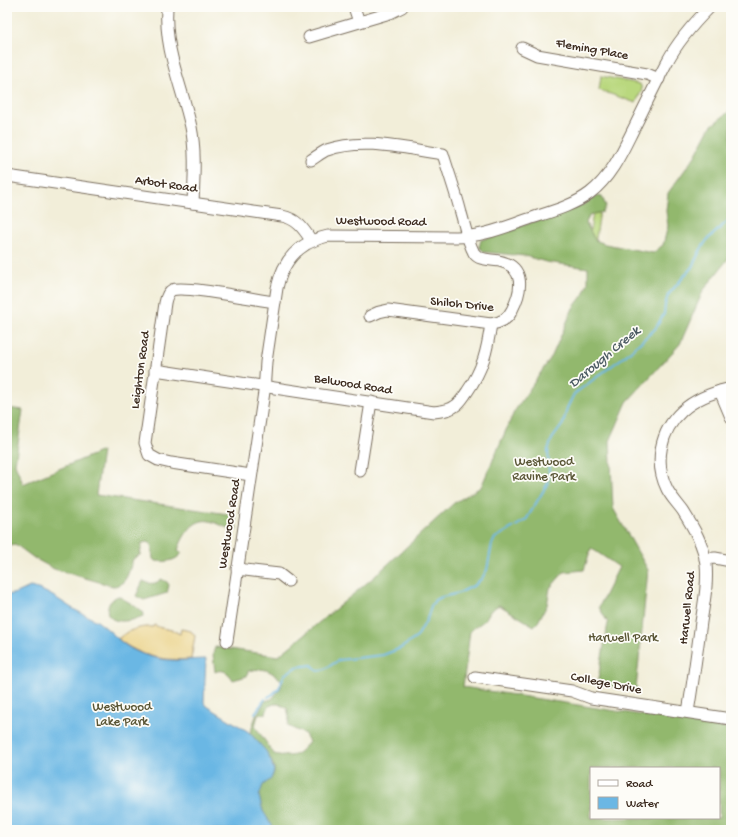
<svg xmlns="http://www.w3.org/2000/svg" width="738" height="837" viewBox="0 0 738 837" font-family="'Gochi Hand',sans-serif">
  <style>
    .green { fill: #b9d87e; stroke: #7a814e }
    .forest { fill: #92b86d; stroke: #667146; fill-rule: evenodd }
    .sand { fill: #eeda9e; stroke: #94825e }
    .water { fill: #6bb7e4; stroke: #537081 }
    .lines { fill: none; stroke-linecap: round; stroke-linejoin: round }
    .stream { stroke: #6bb7e4; stroke-width: 2 }
    .minor-casing { stroke: #7b6f5f; stroke-width: 13 }
    .minor { stroke: #fff; stroke-width: 11 }
    .labels { text-anchor: middle; dominant-baseline: central; stroke-width: 3.5; stroke-linejoin: round; paint-order: stroke }
    .street-label { font-size: 13px; fill: #3b2a1e; stroke: #fdfcf7 }
    .park-label { font-size: 13px; fill: #5a5636; stroke: #fdfcf7 }
    .water-label { font-size: 14px; font-style: italic; fill: #4c5b63; stroke: #fdfcf7 }
  </style>
  <rect width="100%" height="100%" fill="#fdfcf7"/>
  <filter id="ink" filterUnits="userSpaceOnUse"><feTurbulence type="fractalNoise" baseFrequency=".025" numOctaves="2"/><feDisplacementMap in="SourceGraphic" scale="8" xChannelSelector="R" yChannelSelector="G"/><feConvolveMatrix kernelMatrix="1 2 1 2 8 2 1 2 1" color-interpolation-filters="sRGB"/></filter>
  <filter id="wash" filterUnits="userSpaceOnUse"><feTurbulence type="fractalNoise" baseFrequency=".012" numOctaves="4" result="noise"/><feDisplacementMap in="SourceGraphic" scale="16" xChannelSelector="R" yChannelSelector="G"/><feGaussianBlur stdDeviation="0.9" result="paint"/><feColorMatrix in="noise" values="0 0 0 0 0 0 0 0 0 0 0 0 0 0 0 0 0 1.4 0 .05"/><feComposite in="paint" operator="in"/></filter>
  <g filter="url(#wash)">
    <rect width="100%" height="100%" fill="#f2eed9"/>
    <!-- green -->
    <g class="green">
      <polygon points="601,76 640,84 642,89 636,103 599,90"/>
      <polygon points="601,204 594,252 587,250 594,206"/>
    </g>
    <!-- forest -->
    <g class="forest">
      <path d="M 731,110 L 731,255 L 703,291 L 680,344 L 627,402 L 610,441 L 613,508 L 648,570 L 636,689 L 597,685 L 608,623 L 599,607 L 619,567 L 591,548 L 584,570 L 564,572 L 550,588 L 547,605 L 538,622 L 534,626 L 499,605 L 491,610 L 485,620 L 470,631 L 463,687 L 731,729 L 731,830 L 275,830 C 266,820 254,799 262,785 C 266,780 272,780 274,772 C 276,760 257,742 250,733 L 256,716 L 265,701 L 272,699 L 280,689 L 283,681 C 268,670 267,667 248,671 L 247,676 L 233,680 C 229,673 223,668 215,672 L 213,654 L 215,647 L 218,649 L 216,647 L 278,656 L 287,649 L 374,577 L 454,503 L 481,487 L 514,412 L 552,356 L 573,308 L 583,295 L 588,283 L 588,268 L 546,262 L 525,256 L 484,252 L 479,247 L 481,240 L 584,204 L 597,196 L 602,197 L 606,206 L 603,212 L 589,215 L 586,223 L 595,240 L 605,244 L 653,253 L 663,245 L 668,226 L 666,211 L 668,193 L 695,156 L 711,126 ZM 274,704 L 279,704 L 287,708 L 289,718 L 288,726 L 305,734 L 309,742 C 296,757 293,758 274,754 L 255,726 L 258,715 L 266,713 L 269,706 ZM 591,768 L 719,768 L 719,818 L 591,818 Z"/>
      <path d="M 7,408 L 23,410 L 15,464 L 23,484 L 102,451 L 96,495 L 235,515 L 237,530 C 226,529 223,525 213,522 C 194,515 183,536 178,550 L 182,553 C 175,562 165,562 155,561 L 153,559 L 151,544 L 148,542 L 142,543 L 140,555 L 133,559 C 129,570 127,586 113,586 L 54,569 L 34,558 L 15,544 L 7,546 Z"/>
      <path d="M 161,579 L 167,582 L 169,585 L 167,593 L 144,600 L 136,596 L 143,581 C 150,584 155,585 161,579 Z"/>
      <path d="M 118,596 L 132,604 L 144,613 L 143,616 C 137,619 123,623 115,620 C 103,616 106,601 118,596 Z"/>
    </g>
    <!-- sand -->
    <path class="sand" d="M 154,625 L 161,628 L 172,630 L 180,634 L 181,629 L 191,631 L 195,636 L 191,659 C 164,661 141,657 118,639 C 127,630 141,626 153,627 Z"/>
    <!-- water -->
    <path class="water" d="M 30,587 C 47,590 60,601 75,610 C 82,614 90,617 97,621 C 111,630 121,645 136,651 C 146,656 161,660 172,660 C 183,661 194,659 206,659 L 204,702 L 207,706 L 249,732 L 266,751 L 271,761 L 274,771 L 271,779 L 263,785 L 259,796 L 263,811 L 275,830 L 7,830 L 7,595 L 17,593 Z"/>
    <g class="lines">
      <!-- stream -->
      <g class="stream">
        <polyline points="268,697 273,694 279,688 284,675 296,667 312,665 318,671 325,669 339,660 383,655 401,648 417,637 427,619 431,606 435,600 442,597 459,593 475,585 482,578 487,570 492,544 495,538 526,520 548,483 549,474 548,450 552,439 563,424 567,408 574,394 625,356 655,329 664,314 665,305 668,295 692,267 701,249 707,240 731,218"/>
        <polyline points="255,713 265,699"/>
      </g>
    </g>
  </g>
  <g filter="url(#ink)">
    <g class="lines">
      <defs>
        <g id="minor">
          <path d="M 167,7 C 164,50 182,86 191,127 C 196,152 194,178 193,203"/>
          <polyline points="354,7 359,22"/>
          <polyline points="309,37 390,13 402,7"/>
          <polyline points="522,48 537,55 647,74 659,79"/>
          <path d="M 311,160 C 316,157 322,152 327,150 C 364,137 406,149 443,154 C 449,174 456,193 461,213 C 465,226 467,240 474,253 C 479,261 491,259 499,261 C 526,267 522,291 512,310 C 508,319 501,323 491,324 L 388,310 L 379,312 L 370,316"/>
          <path d="M 7,176 L 282,216 C 297,219 303,228 311,240"/>
          <path d="M 155,370 L 434,412 C 441,411 449,411 455,406 C 460,403 464,396 467,392 C 483,369 487,351 491,324"/>
          <polyline points="720,391 731,417"/>
          <polyline points="360,471 371,402"/>
          <path d="M 251,475 L 171,463 L 158,460 L 149,455 L 145,443 L 165,303 C 166,298 168,292 172,290 C 184,285 258,300 275,302"/>
          <polyline points="705,559 715,558 731,561"/>
          <polyline points="237,569 279,574 288,581"/>
          <path d="M 227,641 L 264,392 L 266,362 L 277,288 C 283,260 299,242 328,236 L 456,237 C 482,237 505,227 529,219 C 550,212 573,206 590,193 C 611,177 622,152 633,130 C 644,108 655,85 667,62 C 678,41 693,24 710,7"/>
          <polyline points="475,677 572,691 591,698 731,719"/>
          <path d="M 688,712 C 693,682 697,652 701,622 C 704,603 708,583 706,564 C 704,545 693,527 683,511 C 678,504 671,497 667,489 C 654,463 660,431 682,411 C 695,399 714,392 731,388"/>
        </g>
      </defs>
      <!-- minor casing -->
      <use href="#minor" class="minor-casing"/>
      <!-- minor -->
      <use href="#minor" class="minor"/>
    </g>
  </g>
  <g class="labels">
    <!-- street labels -->
    <g class="street-label">
      <text transform="translate(592 50) rotate(10)">Fleming Place</text>
      <text transform="translate(166 185) rotate(8)">Arbot Road</text>
      <text transform="translate(381 222) rotate(1)">Westwood Road</text>
      <text transform="translate(462 305) rotate(6)">Shiloh Drive</text>
      <text transform="translate(141 370) rotate(-82)">Leighton Road</text>
      <text transform="translate(353 385) rotate(9)">Belwood Road</text>
      <text transform="translate(230 524) rotate(-81)">Westwood Road</text>
      <text transform="translate(688 608) rotate(-84)">Harwell Road</text>
      <text transform="translate(606 684) rotate(11)">College Drive</text>
    </g>
    <!-- park labels -->
    <g class="park-label">
      <text x="544" y="462">Westwood<tspan x="544" dy="15">Ravine Park</tspan></text>
      <text x="623" y="638">Harwell Park</text>
      <text x="122" y="707">Westwood<tspan x="122" dy="15">Lake Park</tspan></text>
    </g>
    <!-- water labels -->
    <g class="water-label">
      <text transform="translate(605 358) rotate(-40)">Darough Creek</text>
    </g>
  </g>
  <!-- margin -->
  <rect width="738" height="837" fill="none" stroke="#fdfcf7" stroke-width="24"/>
  <!-- legend -->
  <rect x="590" y="767" width="130" height="52" fill="#fdfcf7" stroke="#afa8a0"/>
  <rect x="598" y="780" width="20" height="6" fill="#ffffff" stroke="#afa8a0"/>
  <text x="626" y="787" font-size="12" fill="#3b2a1e">Road</text>
  <rect x="598" y="797" width="20" height="12" fill="#6bb7e4" stroke="#afa8a0"/>
  <text x="626" y="807" font-size="12" fill="#3b2a1e">Water</text>
</svg>
